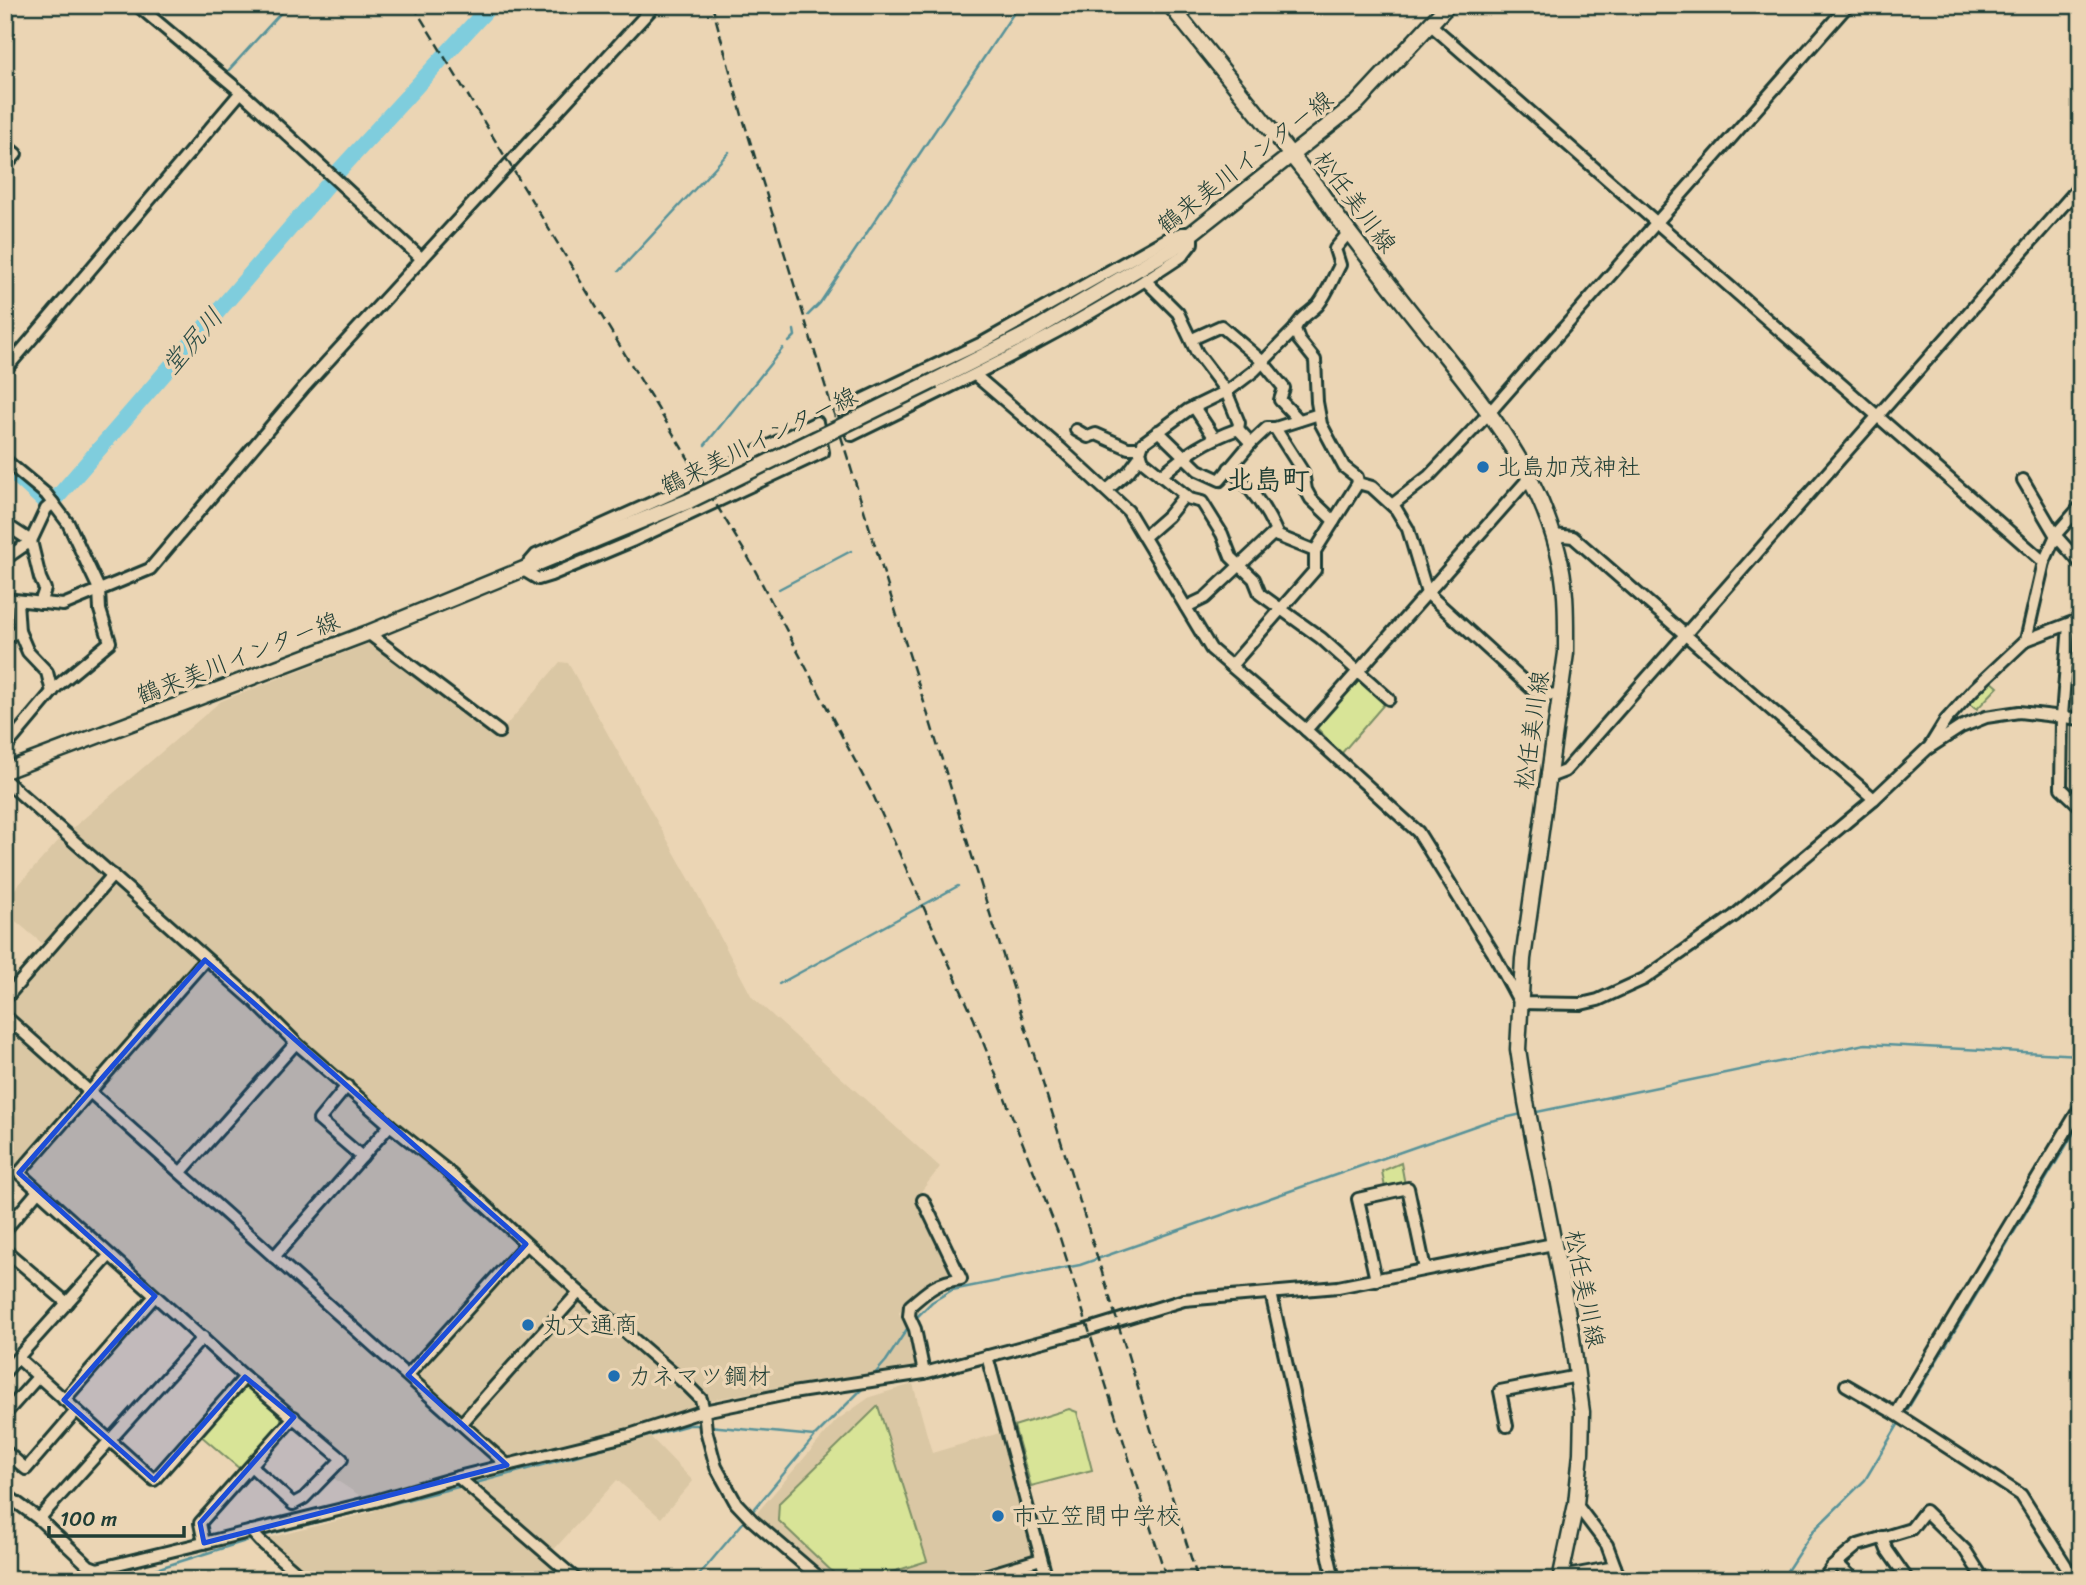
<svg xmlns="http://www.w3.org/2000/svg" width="2086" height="1585" viewBox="0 0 2086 1585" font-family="Sriracha,'Klee One',sans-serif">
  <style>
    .built { fill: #dac7a4 }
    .green { fill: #d8e497; stroke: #7c9066; stroke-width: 2 }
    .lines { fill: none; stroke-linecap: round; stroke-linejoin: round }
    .stream { stroke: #599399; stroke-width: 2.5 }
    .river { stroke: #7fcddd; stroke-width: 16 }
    .minor-casing { stroke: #1f3d34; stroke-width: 16 }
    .major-casing { stroke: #1f3d34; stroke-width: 19 }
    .minor { stroke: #ebd5b4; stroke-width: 10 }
    .major { stroke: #ebd5b4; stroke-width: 14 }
    .rail { stroke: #1f3d34; stroke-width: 2.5; stroke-dasharray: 10 5; stroke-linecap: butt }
    .major-bridge-casing { stroke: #1f3d34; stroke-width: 19; stroke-linecap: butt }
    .major-bridge { stroke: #ebd5b4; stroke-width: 14 }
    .marked { fill: #1d4ed8; fill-opacity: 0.2; stroke: #1d4ed8; stroke-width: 5; stroke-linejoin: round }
    .poi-dot { fill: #1f6fb2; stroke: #ebd5b4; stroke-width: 2.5 }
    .labels { text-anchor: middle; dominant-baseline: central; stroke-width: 7; stroke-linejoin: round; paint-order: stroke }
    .street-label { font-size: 24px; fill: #1f3d34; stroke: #ebd5b4 }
    .poi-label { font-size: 24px; fill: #1f3d34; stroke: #ebd5b4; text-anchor: start }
    .water-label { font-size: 26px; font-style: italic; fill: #294b45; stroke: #ebd5b4 }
    .quarter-label { font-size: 28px; font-weight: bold; fill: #1f3d34; stroke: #ebd5b4 }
  </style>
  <rect width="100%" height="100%" fill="#ebd5b4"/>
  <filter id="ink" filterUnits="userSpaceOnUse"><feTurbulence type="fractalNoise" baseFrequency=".0143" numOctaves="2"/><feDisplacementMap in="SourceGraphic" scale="14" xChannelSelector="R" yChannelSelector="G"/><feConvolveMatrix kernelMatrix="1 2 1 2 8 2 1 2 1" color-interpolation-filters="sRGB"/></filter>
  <g filter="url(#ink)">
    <!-- built -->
    <g class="built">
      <polygon points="373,642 499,734 560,662 568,663 691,882 752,997 940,1167 916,1198 953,1273 914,1292 899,1313 911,1334 916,1362 913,1368 809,1382 716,1399 638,1424 693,1481 661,1518 617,1480 549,1555 576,1580 309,1580 261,1540 375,1511 359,1495 330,1476 349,1458 18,1166 5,1180 5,1005 50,950 5,912 5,900 60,839 221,701"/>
      <polygon points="913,1384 932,1453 1003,1432 1036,1554 962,1576 962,1580 830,1580 755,1515 837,1420 870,1397"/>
    </g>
    <!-- green -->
    <g class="green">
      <polygon points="1360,679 1386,702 1341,754 1317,728 1318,724 1356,680"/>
      <polygon points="1991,681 1998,687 1977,709 1970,704"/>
      <polygon points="1401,1163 1405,1185 1385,1188 1382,1171"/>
      <polygon points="247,1387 281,1417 281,1422 240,1469 200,1435 241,1388"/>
      <polygon points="878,1406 927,1561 867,1580 841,1580 778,1520 779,1503"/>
      <polygon points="1069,1409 1077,1412 1092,1470 1031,1486 1014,1426"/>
    </g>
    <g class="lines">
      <!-- stream -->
      <g class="stream">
        <polyline points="235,80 227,72 288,5"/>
        <polyline points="619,271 729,152"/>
        <polyline points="808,315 820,303 1019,5"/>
        <polyline points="789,342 795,336 794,330"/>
        <polyline points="705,445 783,348"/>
        <polyline points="779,589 851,551"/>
        <polyline points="779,984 958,886"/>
        <polyline points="1532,1113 1865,1044 2081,1055"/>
        <polyline points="916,1318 932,1302 952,1290 1080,1265 1486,1122 1522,1114"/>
        <polyline points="872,1377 886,1361 909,1326"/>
        <polyline points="1907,1410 2081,1121"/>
        <polyline points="709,1426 814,1436"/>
        <polyline points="472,1484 689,1425 703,1425"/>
        <polyline points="751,1513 815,1436 866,1385"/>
        <polyline points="262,1536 462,1486"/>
        <polyline points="121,1580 252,1539"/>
        <polyline points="695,1580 747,1518"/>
        <polyline points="1781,1580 1813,1531 1865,1480 1899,1423"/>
      </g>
      <!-- river -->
      <g class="river">
        <polyline points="336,174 491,5"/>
        <polyline points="7,467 45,502"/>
        <polyline points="55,500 330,182"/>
      </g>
      <defs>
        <g id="minor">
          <polyline points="137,5 241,92 422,259"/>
          <polyline points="1431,25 2044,562"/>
          <polyline points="5,145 16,154 5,167"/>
          <path d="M 1349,232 L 1335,249 L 1340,265 C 1333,278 1327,294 1318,305 C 1309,314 1300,317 1295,329 L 1299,340 L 1315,360 L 1317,402 L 1321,424 L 1344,467 L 1357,477 L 1358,483 L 1372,487 L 1396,509 L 1408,529 L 1427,593 L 1532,689 L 1544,695 L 1560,694"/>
          <path d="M 1182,233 L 1192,233 L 1192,243 L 1182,256 C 1079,326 964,380 852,435 L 843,409 L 982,343 L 1168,238 Z"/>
          <polyline points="1145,280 1178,313 1197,353 1226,391 1239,423 1238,429"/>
          <polyline points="1295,329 1254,371 1229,390 1188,410 1143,443 1140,452 1143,461 1190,499 1202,502 1222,534 1231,557 1254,579 1260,594 1321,638 1389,699"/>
          <polyline points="1192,339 1221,326 1262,361 1284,388 1280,400 1299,420"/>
          <polyline points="5,370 241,92"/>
          <polyline points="975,375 1060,448 1128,511 1211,649 1306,730 1418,832 1492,951 1520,1003 1581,1004 1598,1000 1644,979 1734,916 1874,799 1927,749 1961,727 1986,717 2019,712 2081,719"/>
          <polyline points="1194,407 1214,437"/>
          <polygon points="817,422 823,452 632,541 551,575 538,579 523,570 536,555 669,495"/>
          <polyline points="1275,428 1303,472 1306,490 1311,499 1334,521"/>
          <polyline points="1076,430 1088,437 1096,434 1128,448 1141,448"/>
          <polyline points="1158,431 1198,470 1220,480 1251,443 1267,428 1275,428 1319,414"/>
          <polyline points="5,460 46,494 68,523 99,589 100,610 110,642 57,686 5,748"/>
          <path d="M 1229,468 C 1251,487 1267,510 1278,536"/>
          <path d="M 1161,476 C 1185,454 1207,440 1238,429 L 1251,443"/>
          <polyline points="2023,480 2056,536 2081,564"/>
          <polyline points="1107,490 1129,471 1141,455"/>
          <polyline points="1392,505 1429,476 1490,412 1848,5"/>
          <polyline points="5,524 31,541 40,578 45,589 40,603"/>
          <polyline points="1554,535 1573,537 1874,799"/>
          <polyline points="1144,537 1168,516 1185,495"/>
          <polyline points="5,559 31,541 46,509 53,503"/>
          <polyline points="5,599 63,605 150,569 305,386 655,5"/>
          <polyline points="17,601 19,631 28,652 47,672 52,692"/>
          <polyline points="1186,607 1205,598 1273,534 1315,551"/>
          <polyline points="2069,625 2062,716 2061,788 2081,807"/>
          <polyline points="368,633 499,732"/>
          <polyline points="5,638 19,631"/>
          <polyline points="2026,640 2081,619"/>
          <polyline points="2066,663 2081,657"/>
          <polyline points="1231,666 1315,570 1315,551 1358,483"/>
          <polyline points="1306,730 1530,477"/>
          <polyline points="1930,746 1946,720 1974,689 2026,640 2044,562 2057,533 2079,508 2081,510"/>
          <polyline points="1549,777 1565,771 2081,185"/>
          <polyline points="5,780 254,1001 296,1043 390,1125 444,1168 579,1292 689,1387 701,1399 704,1411 706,1430 716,1467 736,1503 752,1520 822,1580"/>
          <polyline points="205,960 19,1173 245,1377 342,1459 304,1498 293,1504 251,1466"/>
          <polyline points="5,999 113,875"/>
          <polyline points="5,1016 507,1465"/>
          <polyline points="347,1086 319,1120 362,1157"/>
          <polyline points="181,1172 296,1043"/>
          <path d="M 923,1200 L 961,1279 C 938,1281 927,1291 910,1306 L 909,1316 L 915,1329 L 924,1373"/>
          <polyline points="5,1230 38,1191"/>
          <polyline points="5,1250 67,1303"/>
          <polyline points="274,1257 390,1125"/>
          <polyline points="1376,1280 1358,1199 1408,1188 1425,1269"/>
          <polyline points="1271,1293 1334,1580"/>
          <polyline points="987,1356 1047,1580"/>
          <polyline points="18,1358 154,1480 245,1377"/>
          <polyline points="5,1372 109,1256"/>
          <polyline points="408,1375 526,1244"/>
          <polyline points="1846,1385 1896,1414 2021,1495 2075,1580"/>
          <polyline points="64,1400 155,1296"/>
          <polyline points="5,1414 38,1377"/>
          <polyline points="1896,1414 2081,1106"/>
          <polyline points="462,1423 579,1292"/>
          <polyline points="1507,1426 1500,1391 1578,1376"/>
          <polyline points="5,1451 26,1469 76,1411"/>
          <polyline points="458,1477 577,1580"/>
          <polyline points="5,1494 39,1519 89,1566 97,1569 375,1501 458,1477 629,1435 704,1411 792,1393 924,1373 1086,1330 1184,1300 1338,1287 1553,1244"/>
          <polyline points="1576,1504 1607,1545 1620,1580"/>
          <polyline points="39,1519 203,1337"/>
          <polyline points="251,1531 260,1541 305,1580"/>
          <polyline points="1882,1537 1887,1550 1908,1580"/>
          <polyline points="204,1543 200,1523 294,1417"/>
          <polyline points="1837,1563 1854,1580"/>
          <polyline points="1561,1577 1615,1567"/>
          <polyline points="971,1580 1041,1559"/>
          <polyline points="1823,1580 1832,1567 1858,1545 1911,1529 1925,1511 1965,1550 1984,1580"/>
        </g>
        <g id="major">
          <path d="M 1170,5 L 1316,186 L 1338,218 C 1368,257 1398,297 1429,335 C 1482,402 1537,468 1558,552 C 1567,585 1566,619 1566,653 L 1523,959 L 1518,1049 L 1526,1102 L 1571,1330 L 1582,1412 L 1581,1453 L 1576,1504 L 1560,1580"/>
          <polyline points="934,381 1031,332 1173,248 1357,103 1448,5"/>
          <polyline points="5,771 368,633 689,501"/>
        </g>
      </defs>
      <!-- minor casing -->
      <use href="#minor" class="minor-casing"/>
      <!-- major casing -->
      <use href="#major" class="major-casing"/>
      <!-- minor -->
      <use href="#minor" class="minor"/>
      <!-- major -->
      <use href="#major" class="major"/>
      <!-- rail -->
      <g class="rail">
        <polyline points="413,5 748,557 874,797 974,1019 1060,1238 1167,1580"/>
        <polyline points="712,5 742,115 829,398 1198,1580"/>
      </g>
      <defs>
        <polyline id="major-bridge" points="689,501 934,381"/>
      </defs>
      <!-- major-bridge casing -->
      <use href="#major-bridge" class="major-bridge-casing"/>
      <!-- major-bridge -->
      <use href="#major-bridge" class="major-bridge"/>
    </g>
  </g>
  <!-- marked area -->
  <path class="marked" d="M 205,960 L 526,1244 L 408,1375 L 507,1465 L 204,1543 L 200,1523 L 294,1417 L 245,1377 L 154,1480 L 64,1400 L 155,1296 L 19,1173 Z"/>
  <!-- markers -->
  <g class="poi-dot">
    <circle cx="1483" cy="467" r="7"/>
    <circle cx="528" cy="1325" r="7"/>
    <circle cx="614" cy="1376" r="7"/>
    <circle cx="998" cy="1516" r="7"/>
  </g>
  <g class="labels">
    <!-- street labels -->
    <g class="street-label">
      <text transform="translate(1245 162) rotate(-38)">鶴来美川インター線</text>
      <text transform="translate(1355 202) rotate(53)">松任美川線</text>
      <text transform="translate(759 441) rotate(-26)">鶴来美川インター線</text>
      <text transform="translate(238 658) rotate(-21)">鶴来美川インター線</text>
      <text transform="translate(1532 730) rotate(-82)">松任美川線</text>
      <text transform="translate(1585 1289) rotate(79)">松任美川線</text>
    </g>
    <!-- poi labels -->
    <g class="poi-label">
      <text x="1497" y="467">北島加茂神社</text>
      <text x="542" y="1325">丸文通商</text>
      <text x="628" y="1376">カネマツ鋼材</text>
      <text x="1012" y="1516">市立笠間中学校</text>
    </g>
    <!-- water labels -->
    <g class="water-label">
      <text transform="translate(192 341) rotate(-49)">堂尻川</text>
    </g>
    <!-- quarter labels -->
    <g class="quarter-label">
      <text x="1268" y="479">北島町</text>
    </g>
  </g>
  <!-- margin -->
  <rect width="2086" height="1585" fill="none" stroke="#ebd5b4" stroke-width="28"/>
  <rect x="14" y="14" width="2058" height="1557" fill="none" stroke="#1f3d34" stroke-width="2.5" filter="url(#ink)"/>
  <!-- scale -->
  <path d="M49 1526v10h135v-10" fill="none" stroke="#1f3d34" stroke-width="3.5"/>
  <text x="60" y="1526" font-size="21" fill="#1f3d34" stroke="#ebd5b4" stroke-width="5" paint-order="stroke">100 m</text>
</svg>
